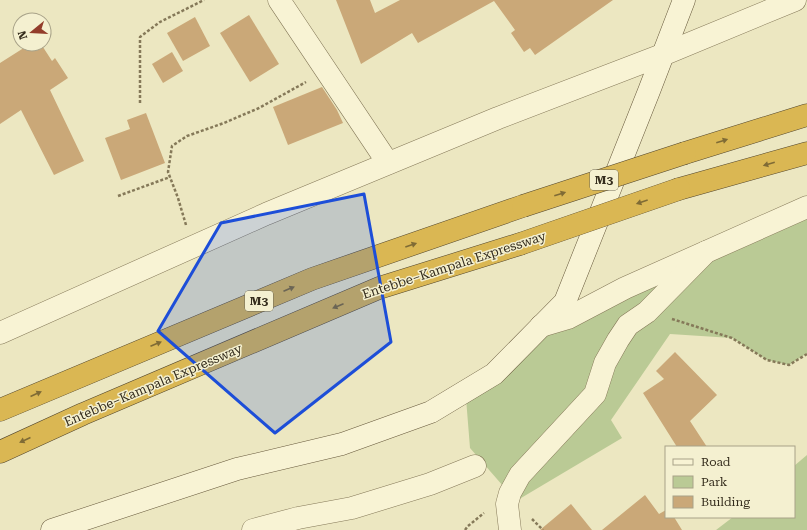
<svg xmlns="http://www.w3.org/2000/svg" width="807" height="530" viewBox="0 0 807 530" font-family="'Roboto Serif',serif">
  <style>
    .green { fill: #baca95 }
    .building { fill: #caa878 }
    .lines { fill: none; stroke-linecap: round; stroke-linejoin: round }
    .street-casing { stroke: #857959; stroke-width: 23 }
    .secondary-casing { stroke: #67593c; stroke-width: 23 }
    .highway-casing { stroke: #53462d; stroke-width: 23 }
    .path { stroke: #857959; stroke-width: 2.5; stroke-dasharray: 3 2; stroke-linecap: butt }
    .street { stroke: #f8f3d4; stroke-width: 22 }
    .secondary { stroke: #f8f3d4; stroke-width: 22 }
    .highway { stroke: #dab753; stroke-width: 22 }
    .highway-bridge-casing { stroke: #53462d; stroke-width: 23; stroke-linecap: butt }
    .highway-bridge { stroke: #dab753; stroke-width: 22 }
    .oneway { fill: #7f6b35 }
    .marked { fill: #1d4ed8; fill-opacity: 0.2; stroke: #1d4ed8; stroke-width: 3; stroke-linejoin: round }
    .labels { text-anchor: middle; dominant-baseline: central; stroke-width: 3; stroke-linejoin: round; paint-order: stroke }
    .shield { fill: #f4f0d0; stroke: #6e6853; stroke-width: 1 }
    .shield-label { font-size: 12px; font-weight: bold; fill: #352d1d }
    .street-label { font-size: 13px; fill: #352d1d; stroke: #f4f0d0 }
  </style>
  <rect width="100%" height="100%" fill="#ece7c1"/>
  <!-- green -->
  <g class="green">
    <polygon points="807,211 807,353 789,365 767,360 732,338 670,334 611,420 622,438 516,501 470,448 466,398 504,350"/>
    <polygon points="807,455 807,530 716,530 733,517 794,517 794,466"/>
  </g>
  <!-- building -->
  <g class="building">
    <polygon points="336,0 370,0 375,13 400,0 613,0 535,55 530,48 524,52 511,33 515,30 494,1 418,43 412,33 361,64"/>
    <polygon points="249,15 279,64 250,82 220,33"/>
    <polygon points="195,17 210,46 183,61 167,33"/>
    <polygon points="30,44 41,44 52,61 55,58 68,78 50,90 84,161 54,175 21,110 0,124 0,63"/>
    <polygon points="172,52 183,71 163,83 152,64"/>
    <polygon points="322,87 337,110 343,123 288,145 273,107"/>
    <polygon points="146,113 165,163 121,180 105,138 130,129 127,120"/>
    <polygon points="675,352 717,395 690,421 707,447 677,447 643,393 664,379 656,371"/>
    <polygon points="645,495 659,514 666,510 666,517 674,517 682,530 602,530"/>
    <polygon points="571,504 592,530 540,530"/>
  </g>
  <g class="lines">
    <defs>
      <g id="street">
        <polyline points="279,0 388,163"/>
        <polyline points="541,326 568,318 625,288 807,207"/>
        <polyline points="0,333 266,214 498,118 662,55 795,0"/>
        <polyline points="253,530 298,518 352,508 430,484 475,466"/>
        <polyline points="510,530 507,504 510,493 520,475 595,394 605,363 618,340 628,325 647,312 706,252"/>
      </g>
      <polyline id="secondary" points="52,530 237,469 342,444 431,412 494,374 565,302 649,91 684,0"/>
      <g id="highway">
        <polyline points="685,153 807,115"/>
        <polyline points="679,189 807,153"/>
        <polyline points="0,410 312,279 523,206"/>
        <polyline points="0,452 83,414 379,288 520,244"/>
      </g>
    </defs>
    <!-- street casing -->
    <use href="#street" class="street-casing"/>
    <!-- secondary casing -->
    <use href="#secondary" class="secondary-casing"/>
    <!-- highway casing -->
    <use href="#highway" class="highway-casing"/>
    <!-- path -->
    <g class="path">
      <polyline points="140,103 140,37 160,22 204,0"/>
      <polyline points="118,196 170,177"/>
      <polyline points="186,225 178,198 168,172 172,146 187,136 224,123 259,108 306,82"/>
      <polyline points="672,319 732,338 767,360 789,365 807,354"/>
      <polyline points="532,519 543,530"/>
      <polyline points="465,530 468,526 484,513"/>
    </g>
    <!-- street -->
    <use href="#street" class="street"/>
    <!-- secondary -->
    <use href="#secondary" class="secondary"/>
    <!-- highway -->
    <use href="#highway" class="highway"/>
    <defs>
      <g id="highway-bridge">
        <polyline points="523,206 685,153"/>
        <polyline points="520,244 679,189"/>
      </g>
    </defs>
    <!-- highway-bridge casing -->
    <use href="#highway-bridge" class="highway-bridge-casing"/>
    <!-- highway-bridge -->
    <use href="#highway-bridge" class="highway-bridge"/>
  </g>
  <!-- one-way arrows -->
  <defs><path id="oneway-solid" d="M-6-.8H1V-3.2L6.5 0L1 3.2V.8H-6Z"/></defs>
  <g class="oneway">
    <use href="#oneway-solid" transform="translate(722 141) rotate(-17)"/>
    <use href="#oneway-solid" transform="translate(769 164) rotate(164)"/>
    <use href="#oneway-solid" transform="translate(560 194) rotate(-18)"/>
    <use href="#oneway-solid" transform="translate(642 202) rotate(161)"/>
    <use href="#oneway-solid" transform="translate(411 245) rotate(-19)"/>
    <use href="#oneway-solid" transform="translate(289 289) rotate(-23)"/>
    <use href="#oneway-solid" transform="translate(338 306) rotate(157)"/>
    <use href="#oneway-solid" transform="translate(156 344) rotate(-23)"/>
    <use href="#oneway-solid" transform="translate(36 394) rotate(-24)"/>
    <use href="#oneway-solid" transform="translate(25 440) rotate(156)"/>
  </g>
  <!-- marked area -->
  <path class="marked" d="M 364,194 L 391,342 L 275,433 L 158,331 L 221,223 Z"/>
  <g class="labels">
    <!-- shield labels -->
    <g class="shield">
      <rect x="590" y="170" width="28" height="20" rx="3"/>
      <rect x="245" y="291" width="28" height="20" rx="3"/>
    </g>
    <g class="shield-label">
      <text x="604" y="180">M3</text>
      <text x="259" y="301">M3</text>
    </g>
    <!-- street labels -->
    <g class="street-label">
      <text transform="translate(454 265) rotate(-18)">Entebbe–Kampala Expressway</text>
      <text transform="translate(153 385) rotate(-23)">Entebbe–Kampala Expressway</text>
    </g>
  </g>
  <!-- legend -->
  <rect x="665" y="446" width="130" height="72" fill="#f4f0d0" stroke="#a8a288"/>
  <rect x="673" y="459" width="20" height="6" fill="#f8f3d4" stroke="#a8a288"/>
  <text x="701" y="466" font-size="12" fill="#352d1d">Road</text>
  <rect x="673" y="476" width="20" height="12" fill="#baca95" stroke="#a8a288"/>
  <text x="701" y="486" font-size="12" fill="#352d1d">Park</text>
  <rect x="673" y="496" width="20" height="12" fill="#caa878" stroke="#a8a288"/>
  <text x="701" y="506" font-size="12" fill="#352d1d">Building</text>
  <!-- north arrow -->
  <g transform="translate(32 32) rotate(252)"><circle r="19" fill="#f4f0d0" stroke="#a8a288"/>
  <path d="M0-3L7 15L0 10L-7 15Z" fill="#933d2b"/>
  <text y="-6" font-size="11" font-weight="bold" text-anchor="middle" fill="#352d1d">N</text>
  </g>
</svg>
